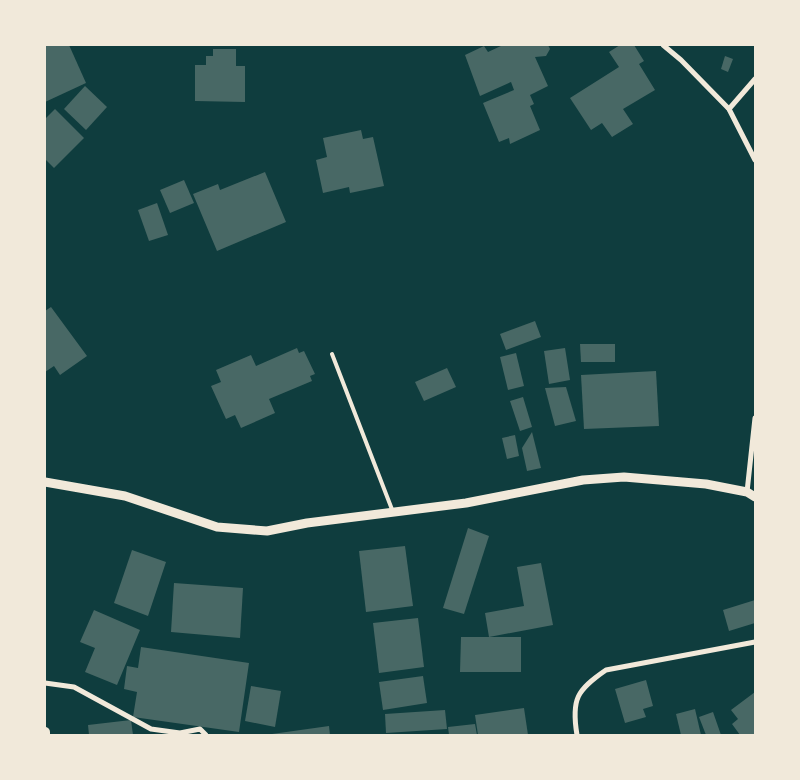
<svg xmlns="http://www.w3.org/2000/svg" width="800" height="780" viewBox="0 0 800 780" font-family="'DejaVu Sans',sans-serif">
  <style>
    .building { fill: #486865 }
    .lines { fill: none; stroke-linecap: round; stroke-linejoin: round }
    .service { stroke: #f1e9da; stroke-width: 4 }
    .minor { stroke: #f1e9da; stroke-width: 5 }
    .tertiary { stroke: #f1e9da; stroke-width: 9 }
    .secondary { stroke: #f1e9da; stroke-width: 10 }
  </style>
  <rect width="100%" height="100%" fill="#0f3d3e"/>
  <!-- building -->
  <g class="building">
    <polygon points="45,45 69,45 86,83 45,102"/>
    <polygon points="503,45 548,45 550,49 546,56 535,57 548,86 530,95 534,104 530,106 540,130 510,144 509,138 499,142 483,103 514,90 511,82 480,96 465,55 484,46 488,52"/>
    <polygon points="620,45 634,45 644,61 639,64 655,90 623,109 633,124 612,137 602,123 591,130 570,98 619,67 609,52"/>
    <polygon points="213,49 236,49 236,66 245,66 245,102 195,101 195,65 206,65 206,56 213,56"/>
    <polygon points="725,56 733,59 728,72 721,69"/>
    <polygon points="85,86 107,107 86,130 64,109"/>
    <polygon points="55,109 84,138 54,168 45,159 45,119"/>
    <polygon points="361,130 363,139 373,137 384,186 350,193 349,187 323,193 316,160 327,157 323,138"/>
    <polygon points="265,172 286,222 217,251 193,194 218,184 220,190"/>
    <polygon points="184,180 194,203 170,213 160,190"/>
    <polygon points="157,203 168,235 149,241 138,210"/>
    <polygon points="51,307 87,356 60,375 54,366 45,372 45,311"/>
    <polygon points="535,321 541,337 506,350 500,334"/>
    <polygon points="580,344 615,344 615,362 581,362"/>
    <polygon points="297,348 299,353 304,351 315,374 310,376 312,381 269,399 275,413 241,428 235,415 226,419 211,386 221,382 216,370 251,355 256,366"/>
    <polygon points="565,348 570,380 549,384 544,351"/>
    <polygon points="516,353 524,386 508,390 500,357"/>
    <polygon points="447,368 456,387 424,401 415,382"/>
    <polygon points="656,371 659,426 584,429 581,375"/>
    <polygon points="566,387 576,421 555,426 545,388"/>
    <polygon points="523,397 532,427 520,431 510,401"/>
    <polygon points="532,432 541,468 527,471 522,448"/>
    <polygon points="515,435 519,456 507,459 502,438"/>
    <polygon points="468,528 489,536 464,614 443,608"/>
    <polygon points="405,546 413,606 366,612 359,551"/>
    <polygon points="132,550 166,562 148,616 114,603"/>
    <polygon points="541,563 553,625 489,637 485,613 524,606 517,567"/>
    <polygon points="174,583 243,588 240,638 171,632"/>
    <polygon points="755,600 755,623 729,631 723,610"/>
    <polygon points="94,610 140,630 117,685 85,672 95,648 80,642"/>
    <polygon points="418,618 424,667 379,673 373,623"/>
    <polygon points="461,637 521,637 521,672 460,672"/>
    <polygon points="141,647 249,663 239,732 133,717 137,692 124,689 127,666 138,668"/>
    <polygon points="423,676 427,703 383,710 379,682"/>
    <polygon points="646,680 653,706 643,709 646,717 625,723 615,689"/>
    <polygon points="251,686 281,691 275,727 245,721"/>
    <polygon points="755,692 755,735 740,735 732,724 738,719 731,710"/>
    <polygon points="524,708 528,735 478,735 475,715"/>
    <polygon points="695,709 701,735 681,735 676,714"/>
    <polygon points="445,710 447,729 386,733 385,714"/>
    <polygon points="713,712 721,735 706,735 699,717"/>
    <polygon points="131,720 133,735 89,735 88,725"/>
    <polygon points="475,724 477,735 449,735 448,727"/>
    <polygon points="329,726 330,735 272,735 272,734"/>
  </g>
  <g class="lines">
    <!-- service -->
    <polyline class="service" points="332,354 393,512"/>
    <!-- minor -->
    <g class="minor">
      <polyline points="663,45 681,60 729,109 755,160"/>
      <polyline points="729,109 755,79"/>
      <polyline points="747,492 755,418"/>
      <polyline points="45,683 74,687 151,729 180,733 200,729 206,735"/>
      <path d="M 577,735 C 571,699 577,690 606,670 L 755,642"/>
    </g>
    <!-- tertiary -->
    <polyline class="tertiary" points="45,482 125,496 217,527 267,531 307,523 466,503 583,480 624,477 706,484 747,492 755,497"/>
    <!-- secondary -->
    <polyline class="secondary" points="45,732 45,735"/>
  </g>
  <!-- border -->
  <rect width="800" height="780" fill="none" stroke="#f1e9da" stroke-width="92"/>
</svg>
